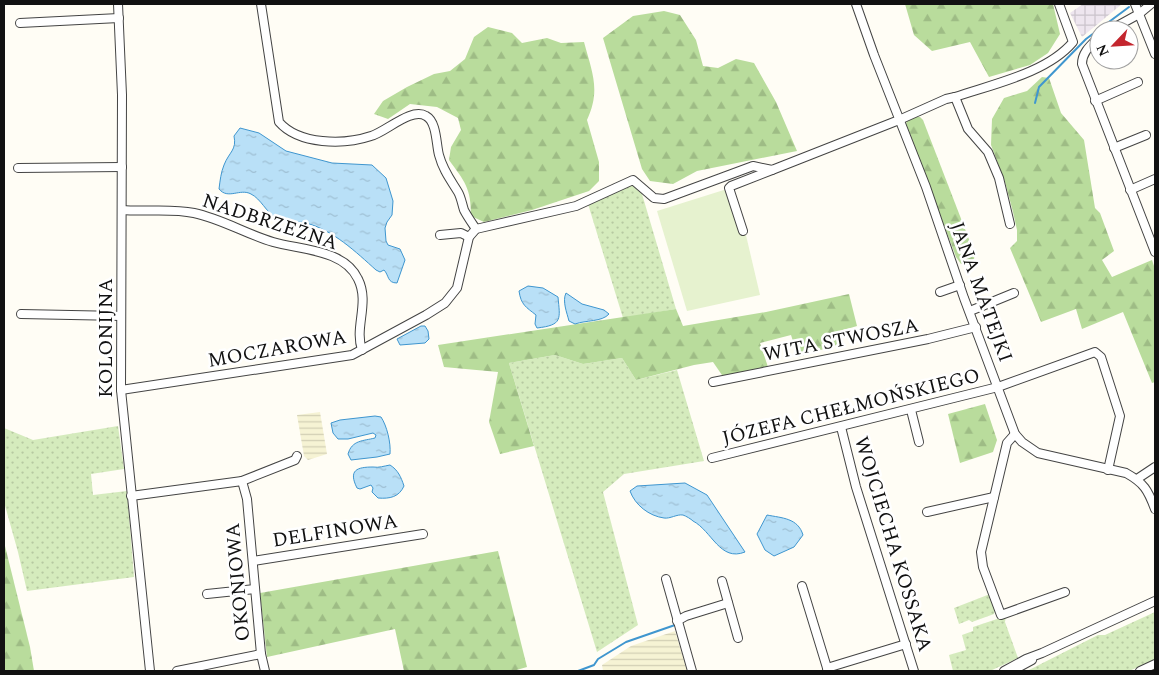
<svg xmlns="http://www.w3.org/2000/svg" width="1159" height="675" viewBox="0 0 1159 675" font-family="Spectral,serif">
  <style>
    .industrial { fill: url(#industrial-grid) }
    .farmland { fill: url(#farmland-rules) }
    .green { fill: url(#green-dots) }
    .forest { fill: url(#forest-firs) }
    .pitch { fill: #e6f2cf }
    .water { fill: url(#water-ripples); stroke: #3f96cf }
    .lines { fill: none; stroke-linecap: round; stroke-linejoin: round }
    .stream { stroke: #3f96cf; stroke-width: 2 }
    .minor-casing { stroke: #444; stroke-width: 10 }
    .minor { stroke: #fff; stroke-width: 8 }
    .labels { text-anchor: middle; dominant-baseline: central; stroke-width: 5; stroke-linejoin: round; paint-order: stroke }
    .street-label { font-size: 20px; fill: #111; stroke: #fff }
  </style>
  <defs>
    <pattern id="industrial-grid" width="8" height="8" patternUnits="userSpaceOnUse" patternTransform="scale(1.25)"><rect width="8" height="8" fill="#eee6ef"/><path d="M0 4h8M4 0v8" fill="none" stroke="#cbc4cc"/></pattern>
    <pattern id="farmland-rules" width="6" height="5" patternUnits="userSpaceOnUse" patternTransform="scale(1.25)"><rect width="6" height="5" fill="#f6f3d4"/><path d="M0 2.5h6" fill="none" stroke="#d2cfb5"/></pattern>
    <pattern id="green-dots" width="8" height="8" patternUnits="userSpaceOnUse" patternTransform="scale(1.25)"><rect width="8" height="8" fill="#d5ebbd"/><path d="M2 2h.1M6 6h.1" fill="none" stroke="#b6c8a1" stroke-width="1.8" stroke-linecap="round"/></pattern>
    <pattern id="forest-firs" width="22" height="20" patternUnits="userSpaceOnUse" patternTransform="scale(1.25)"><rect width="22" height="20" fill="#b9dc9c"/><path d="M5 1l3.5 6h-7zM16 11l3.5 6h-7z" fill="#9ebc85"/></pattern>
    <pattern id="water-ripples" width="26" height="14" patternUnits="userSpaceOnUse" patternTransform="scale(1.25)"><rect width="26" height="14" fill="#b9e0f7"/><path d="M2 4q2-2 4 0t4 0M15 11q2-2 4 0t4 0" fill="none" stroke="#9ebfd3"/></pattern>
  </defs>
  <rect width="100%" height="100%" fill="#fffdf5"/>
  <!-- industrial -->
  <polygon class="industrial" points="1083,4 1122,4 1082,37 1070,13"/>
  <!-- farmland -->
  <g class="farmland">
    <polygon points="320,412 327,454 308,460 304,456 297,415"/>
    <polygon points="675,631 687,671 603,671 602,665 631,646"/>
  </g>
  <!-- green -->
  <g class="green">
    <polygon points="632,185 642,194 676,309 623,318 588,204"/>
    <polygon points="555,355 583,364 622,358 636,380 677,370 704,461 624,474 603,492 638,625 597,652 509,363"/>
    <polygon points="118,426 124,469 91,474 93,495 127,491 134,577 27,591 18,552 4,502 4,428 33,440"/>
    <polygon points="990,594 995,610 994,614 972,622 969,620 959,624 954,608"/>
    <polygon points="1155,612 1155,660 1129,671 1027,671 1098,635 1105,635"/>
    <polygon points="1006,616 1005,622 1018,658 990,671 953,671 949,655 966,650 962,635 973,631 973,627"/>
  </g>
  <!-- forest -->
  <g class="forest">
    <polygon points="905,4 1053,4 1060,34 1048,53 1030,65 989,77 970,42 932,51 914,35"/>
    <polygon points="664,11 680,15 696,40 703,66 718,68 736,59 754,63 776,102 797,151 697,171 673,184 650,181 642,169 603,38 633,16"/>
    <path d="M 488,27 L 512,33 L 522,43 L 547,38 L 561,43 L 584,42 C 592,72 601,90 587,120 L 599,162 L 599,181 L 589,191 L 532,210 L 484,222 L 471,216 C 471,188 465,182 449,160 L 451,147 L 461,130 L 458,118 L 437,107 L 410,104 L 388,119 L 374,114 L 383,101 L 407,87 L 434,74 L 450,71 L 465,59 L 474,37 Z"/>
    <polygon points="1042,77 1049,78 1061,113 1084,140 1095,208 1100,213 1114,251 1102,260 1112,277 1152,260 1155,269 1155,382 1152,383 1123,312 1082,329 1076,309 1041,322 1010,248 1017,241 1017,230 1013,212 1005,182 991,145 992,119 1004,98 1027,91"/>
    <polygon points="913,117 920,117 923,120 975,255 974,259 961,264 956,257 906,124 907,120"/>
    <polygon points="849,294 857,326 837,332 837,345 798,357 791,335 760,343 768,367 724,378 713,362 694,365 636,380 622,358 583,364 555,355 509,363 534,446 500,454 489,422 498,372 444,367 438,345 676,309 683,326 766,312"/>
    <polygon points="985,404 997,440 993,452 960,463 948,414"/>
    <polygon points="4,542 30,647 34,671 4,671"/>
    <polygon points="498,551 527,667 513,671 404,671 395,629 267,657 260,593"/>
  </g>
  <!-- pitch -->
  <polygon class="pitch" points="727,189 745,231 760,295 687,311 657,211"/>
  <!-- water -->
  <g class="water">
    <path d="M 240,128 L 259,133 L 286,151 L 332,163 L 372,165 L 386,178 L 393,201 L 392,215 L 387,222 L 385,228 L 386,241 L 388,245 L 400,249 L 405,260 L 397,283 C 387,283 389,275 384,270 L 380,272 L 376,270 C 356,252 333,230 306,223 C 297,221 285,223 276,218 C 266,212 261,199 251,194 C 240,188 228,200 219,189 C 220,181 221,172 224,165 C 229,152 237,150 234,136 Z"/>
    <path d="M 528,286 L 543,288 L 558,297 C 560,319 563,325 537,328 L 535,324 L 536,315 C 526,307 521,305 519,291 Z"/>
    <path d="M 566,293 L 582,304 L 604,310 L 609,314 C 602,322 586,320 575,324 L 569,321 C 567,313 562,301 566,293 Z"/>
    <polygon points="421,326 425,326 428,331 429,339 425,343 400,345 397,339"/>
    <path d="M 375,416 L 381,417 C 387,426 391,443 390,454 L 377,457 L 351,460 L 348,454 C 352,440 363,441 375,438 L 376,435 L 373,433 L 348,439 L 338,439 L 333,433 L 331,423 L 340,420 Z"/>
    <path d="M 390,465 C 398,470 401,477 404,486 C 399,497 390,499 378,498 L 372,492 L 373,488 L 371,485 L 360,489 L 357,488 C 348,470 357,467 373,467 C 379,468 384,466 390,465 Z"/>
    <path d="M 685,483 L 707,495 L 745,552 C 720,562 712,531 693,521 C 691,519 686,516 683,515 C 677,514 670,519 664,518 C 649,516 635,505 630,491 L 637,486 Z"/>
    <path d="M 767,515 C 782,518 798,518 803,535 L 794,547 L 774,556 L 765,550 L 757,534 Z"/>
  </g>
  <g class="lines">
    <!-- stream -->
    <g class="stream">
      <polyline points="1035,103 1039,87 1086,39 1129,7"/>
      <polyline points="578,671 594,665 598,659 626,642 675,625"/>
    </g>
    <defs>
      <g id="minor">
        <polyline points="118,4 122,95 121,390 150,671"/>
        <path d="M 261,4 L 279,122 C 299,145 344,145 371,136 C 386,132 411,107 426,116 C 437,122 436,144 439,155 C 443,170 450,179 458,192 C 461,197 462,204 464,210 C 467,216 472,223 476,229"/>
        <path d="M 856,4 L 874,55 L 926,187 L 964,298 L 1015,434 L 1022,442 L 1038,453 L 1126,473 C 1144,483 1148,490 1155,509"/>
        <polyline points="1135,4 1155,54"/>
        <polyline points="20,23 119,18"/>
        <polyline points="1110,30 1139,14 1151,4"/>
        <path d="M 1099,37 C 1091,45 1082,52 1082,64 L 1155,252"/>
        <polyline points="1095,101 1138,82"/>
        <polyline points="1114,148 1146,135"/>
        <polyline points="18,168 122,167"/>
        <polyline points="1130,190 1155,179"/>
        <path d="M 122,210 C 146,212 171,208 194,213 C 222,219 246,234 273,242 C 300,250 344,249 358,279 C 370,303 354,327 362,350"/>
        <path d="M 1010,224 L 999,178 L 988,152 L 968,129 L 955,97 C 993,84 1047,73 1073,42 L 1059,4"/>
        <polyline points="743,231 729,188 731,186 772,170"/>
        <polyline points="440,235 461,233 469,237"/>
        <polyline points="940,292 960,285"/>
        <polyline points="970,311 1014,293"/>
        <polyline points="21,314 121,316"/>
        <polyline points="713,382 928,339 976,327"/>
        <polyline points="121,390 352,355 426,315 445,303 457,288 469,237 476,229 576,206 633,180 654,198 664,199 753,166 772,170 899,120 946,99 955,97"/>
        <polyline points="911,410 919,442"/>
        <polyline points="841,427 856,487 914,671"/>
        <polyline points="1015,434 1007,443 981,552 983,567 1001,615 1065,592"/>
        <polyline points="712,458 998,387 1095,352 1101,357 1120,416 1108,470"/>
        <polyline points="1137,479 1155,467"/>
        <polyline points="242,481 295,460 297,456"/>
        <polyline points="131,496 242,481 247,499 261,654 177,671"/>
        <polyline points="927,512 994,497"/>
        <polyline points="253,561 423,534"/>
        <polyline points="666,579 692,671"/>
        <polyline points="722,581 738,638"/>
        <polyline points="802,586 828,671"/>
        <polyline points="207,594 255,589"/>
        <polyline points="677,621 686,616 728,603"/>
        <polyline points="261,654 265,671"/>
        <polyline points="827,668 906,644"/>
        <polyline points="1004,671 1026,659 1042,653 1155,601"/>
        <polyline points="1012,671 1032,660"/>
        <polyline points="1140,671 1155,664"/>
      </g>
    </defs>
    <!-- minor casing -->
    <use href="#minor" class="minor-casing"/>
    <!-- minor -->
    <use href="#minor" class="minor"/>
  </g>
  <g class="labels">
    <!-- street labels -->
    <g class="street-label">
      <text transform="translate(270 222) rotate(18)">NADBRZEŻNA</text>
      <text transform="translate(981 292) rotate(70)">JANA MATEJKI</text>
      <text transform="translate(106 338) rotate(-90)">KOLONIJNA</text>
      <text transform="translate(841 340) rotate(-11)">WITA STWOSZA</text>
      <text transform="translate(277 349) rotate(-10)">MOCZAROWA</text>
      <text transform="translate(851 407) rotate(-14)">JÓZEFA CHEŁMOŃSKIEGO</text>
      <text transform="translate(335 531) rotate(-9)">DELFINOWA</text>
      <text transform="translate(893 544) rotate(73)">WOJCIECHA KOSSAKA</text>
      <text transform="translate(238 582) rotate(-95)">OKONIOWA</text>
    </g>
  </g>
  <!-- border -->
  <rect width="1159" height="675" fill="none" stroke="#111111" stroke-width="10"/>
  <!-- north arrow -->
  <g transform="translate(1114 45) rotate(245)"><circle r="24" fill="#ffffff" stroke="#a0a0a0"/>
  <path d="M0-4L9 19L0 12L-9 19Z" fill="#c4262e"/>
  <text y="-8" font-size="14" font-weight="bold" text-anchor="middle" fill="#111111">N</text>
  </g>
</svg>
